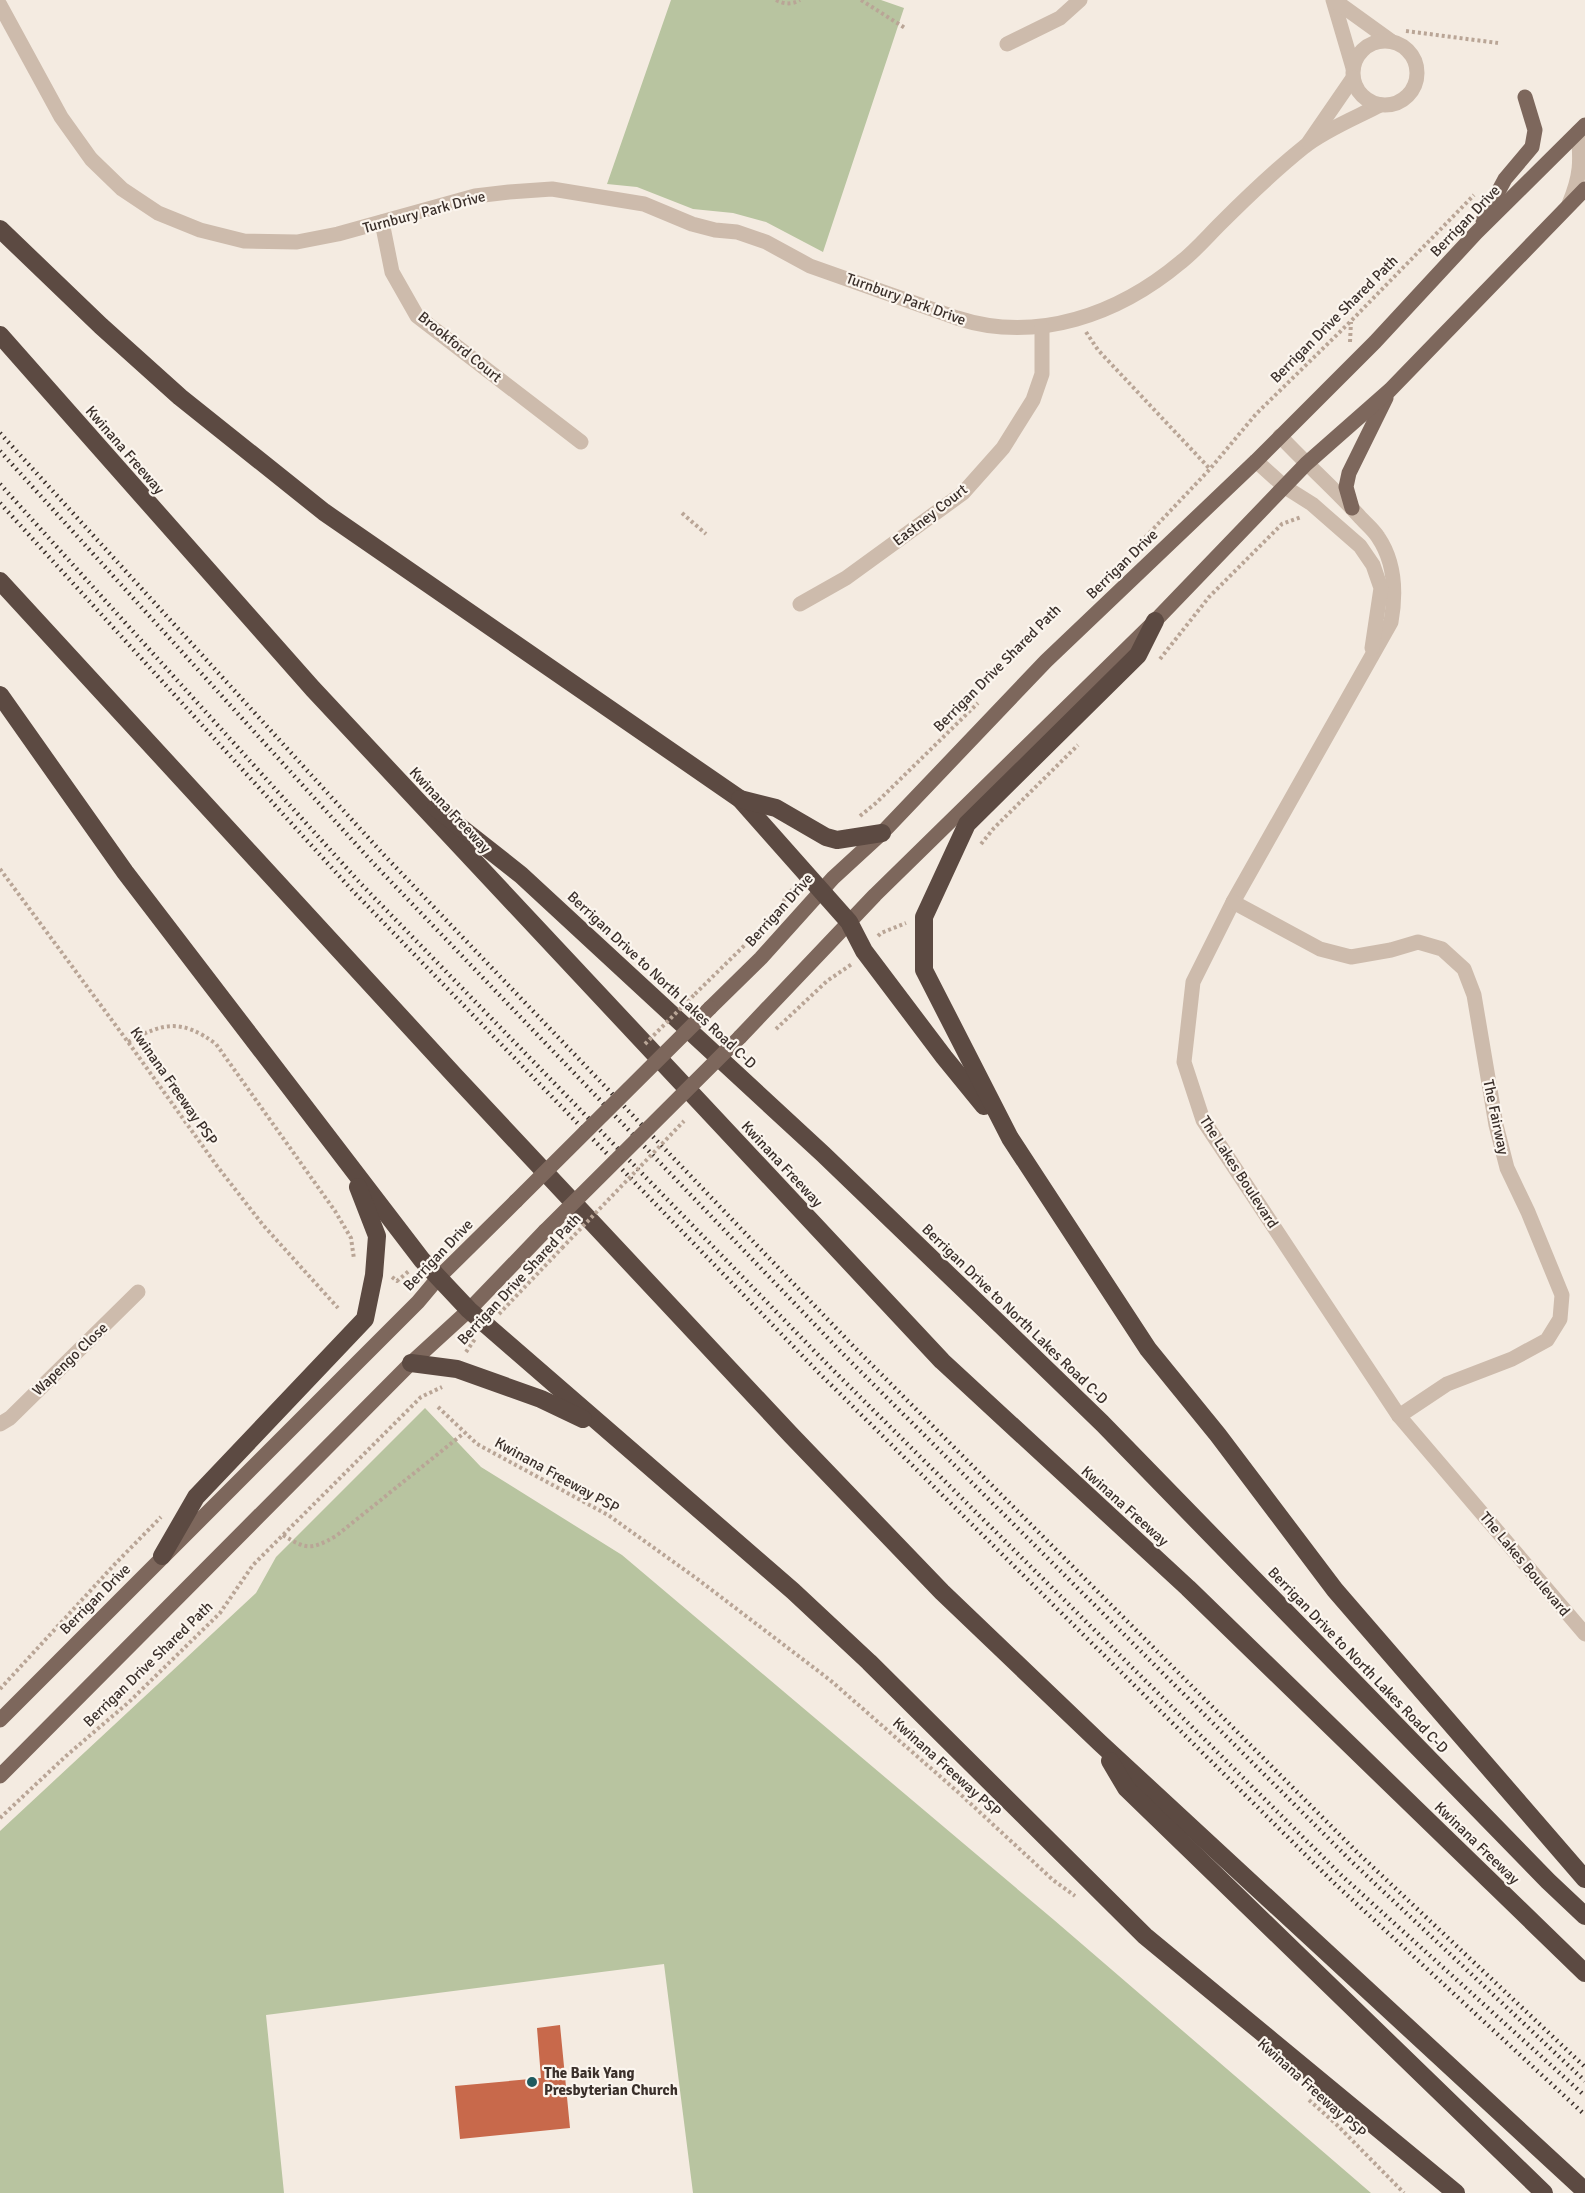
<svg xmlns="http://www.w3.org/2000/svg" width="1585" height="2193" viewBox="0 0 1585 2193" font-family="Signika,sans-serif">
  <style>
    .green { fill: #b8c4a0 }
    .building { fill: #c8694b }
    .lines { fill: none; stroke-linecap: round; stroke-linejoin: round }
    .path { stroke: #b9a596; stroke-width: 4; stroke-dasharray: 3 3; stroke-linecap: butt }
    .street { stroke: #cdbbac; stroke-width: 15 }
    .primary { stroke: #7d675c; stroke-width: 15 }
    .highway { stroke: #5c4a42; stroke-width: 18 }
    .rail { stroke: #3b302b; stroke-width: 4.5; stroke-dasharray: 1.5 4.5; stroke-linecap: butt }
    .path-bridge { stroke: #b9a596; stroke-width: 4; stroke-dasharray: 3 3; stroke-linecap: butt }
    .primary-bridge { stroke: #7d675c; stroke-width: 15 }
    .poi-dot { fill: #1f5a5e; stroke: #fbf5ee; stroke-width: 2 }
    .labels { text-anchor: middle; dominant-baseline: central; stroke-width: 4.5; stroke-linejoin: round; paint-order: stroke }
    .street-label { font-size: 15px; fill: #3b302b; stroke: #fbf5ee }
    .poi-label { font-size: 15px; font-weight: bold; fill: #3b302b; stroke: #fbf5ee; text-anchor: start }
  </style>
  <rect width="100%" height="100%" fill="#f4ebe1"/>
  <!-- green -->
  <g class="green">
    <polygon points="671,0 881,0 904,8 823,252 766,222 733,213 693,209 637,187 607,184"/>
    <polygon points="425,1408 481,1467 622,1555 1054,1920 1371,2193 693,2193 664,1964 266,2015 284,2193 0,2193 0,1831 256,1593 276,1557"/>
  </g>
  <!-- building -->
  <polygon class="building" points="560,2025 570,2128 460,2139 455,2086 541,2078 537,2028"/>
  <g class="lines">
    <!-- path -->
    <g class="path">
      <path d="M 776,0 C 784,4 791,5 800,0"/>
      <polyline points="861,0 905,28"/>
      <polyline points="1406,31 1498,43"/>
      <polyline points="1086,332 1098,350 1210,469"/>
      <polyline points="1350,342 1351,322"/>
      <polyline points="682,513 706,534"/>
      <polyline points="1137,546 1210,469 1256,414 1351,321 1474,195"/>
      <polyline points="1160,659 1209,597 1282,524 1301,517"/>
      <polyline points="860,816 876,803 978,703"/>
      <polyline points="981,844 994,828 1078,745"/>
      <polyline points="0,869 128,1042 217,1166 263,1225 338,1308"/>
      <polyline points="781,907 786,896 794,888"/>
      <polyline points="878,936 881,933 906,923"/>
      <polyline points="695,994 750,940"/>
      <polyline points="776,1029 827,981 852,964"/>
      <path d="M 128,1042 C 164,1022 182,1019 216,1044 L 335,1211 L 351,1238 L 354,1259"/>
      <polyline points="392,1277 397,1281 409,1271"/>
      <polyline points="499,1314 562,1248"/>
      <polyline points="466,1352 475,1339"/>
      <polyline points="438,1407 477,1444 608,1515 696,1578 830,1680 959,1793 1053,1880 1075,1896"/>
      <path d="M 283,1535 C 307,1550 311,1550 336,1536 L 464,1433"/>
      <polyline points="0,1689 114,1565 161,1517"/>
      <polyline points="0,1818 66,1756 129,1702 220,1613 253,1565 421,1397 442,1387"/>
      <polyline points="1309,2100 1336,2124 1404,2193"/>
    </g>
    <!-- street -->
    <g class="street">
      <polyline points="1333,0 1353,68"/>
      <polyline points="1334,0 1391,41"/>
      <path d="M 0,5 L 61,117 L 91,159 L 122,189 L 158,213 L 200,230 L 244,241 L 297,242 L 338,234 L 475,196 L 509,192 L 552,189 L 644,204 L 692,224 L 715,230 L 737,232 L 766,242 L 810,266 L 957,318 C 1037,344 1119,314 1181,262 C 1195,251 1207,237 1220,224 C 1247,197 1274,171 1304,147 C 1323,131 1357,117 1380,105"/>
      <circle cx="1385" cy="73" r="32"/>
      <polyline points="1007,44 1060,18 1080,0"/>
      <polyline points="1309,142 1353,78"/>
      <path d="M 1569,204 C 1581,176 1581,161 1578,132 L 1585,132"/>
      <polyline points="382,222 392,272 417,316 581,442"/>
      <path d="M 1280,436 C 1306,464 1334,488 1359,516 C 1365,523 1373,529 1378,537 C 1395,562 1396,594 1391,622 L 1233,902 L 1193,982 L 1184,1062 L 1203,1120 L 1399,1416 L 1585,1634"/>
      <polyline points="1256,461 1285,487 1312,504 1360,546 1373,565 1381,588 1372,648"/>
      <polyline points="800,604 846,578 963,493 1003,448 1033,400 1042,374 1042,327"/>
      <polyline points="1233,902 1320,949 1351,957 1391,950 1418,942 1442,949 1464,969 1474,995 1496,1125 1507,1168 1528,1212 1562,1295 1560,1319 1547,1340 1512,1359 1447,1384 1399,1416"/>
      <polyline points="0,1424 10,1418 138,1292"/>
    </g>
    <!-- primary -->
    <g class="primary">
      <polyline points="1483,220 1505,179 1532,147 1535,130 1525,97"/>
      <polyline points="1352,508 1346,487 1349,473 1386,398"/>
      <polyline points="710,1008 761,958 833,878 882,833 1046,661 1256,461 1375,342 1476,233 1585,125"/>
      <polyline points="740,1037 875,895 1155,621 1306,464 1390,390 1585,189"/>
      <polyline points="0,1720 418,1302 439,1277 516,1201"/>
      <polyline points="0,1776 411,1363 469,1310 545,1231"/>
    </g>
    <!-- highway -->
    <g class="highway">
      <polyline points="0,229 101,326 180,397 324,512 740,799 849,922 864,951 944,1057 984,1106"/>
      <polyline points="0,335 313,689 942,1361 1188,1588 1585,1973"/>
      <polyline points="0,581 456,1077 791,1435 942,1592 1100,1743 1585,2191"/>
      <polyline points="1155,621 1138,655 967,824 924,917 924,970 1010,1138 1148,1349 1218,1435 1335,1590 1585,1879"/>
      <polyline points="0,695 125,872 422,1260 469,1310 793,1591 869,1662 1145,1936 1456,2193"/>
      <polyline points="740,799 776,808 826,837 837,840 882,833"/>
      <polyline points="436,808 521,875 823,1154 1008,1332 1102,1423 1548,1881 1585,1916"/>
      <polyline points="411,1363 457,1369 541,1399 583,1419"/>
      <polyline points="162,1556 196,1497 365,1319 374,1275 377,1236 358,1187"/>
      <polyline points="1110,1761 1126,1788 1544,2193"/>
    </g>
    <!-- rail -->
    <g class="rail">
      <polyline points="0,433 384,855 854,1347 1360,1855 1585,2067"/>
      <polyline points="0,451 374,864 843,1354 1352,1862 1585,2081"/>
      <polyline points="0,484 361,884 828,1365 1341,1875 1585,2096"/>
      <polyline points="0,503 352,890 819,1373 1333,1882 1585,2115"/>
    </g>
    <!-- path-bridge -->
    <g class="path-bridge">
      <polyline points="645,1044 695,994"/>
      <polyline points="562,1248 684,1121"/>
    </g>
    <!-- primary-bridge -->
    <g class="primary-bridge">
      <polyline points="516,1201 710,1008"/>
      <polyline points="545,1231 740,1037"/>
    </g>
  </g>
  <!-- markers -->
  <circle class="poi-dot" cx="532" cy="2082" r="6"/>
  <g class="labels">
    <!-- street labels -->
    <g class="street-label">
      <text transform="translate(424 212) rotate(-15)">Turnbury Park Drive</text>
      <text transform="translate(1465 221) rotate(-46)">Berrigan Drive</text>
      <text transform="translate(906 299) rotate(20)">Turnbury Park Drive</text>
      <text transform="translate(1334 319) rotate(-45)">Berrigan Drive Shared Path</text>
      <text transform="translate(460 347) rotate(39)">Brookford Court</text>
      <text transform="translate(125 450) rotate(49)">Kwinana Freeway</text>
      <text transform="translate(930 515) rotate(-38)">Eastney Court</text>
      <text transform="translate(1122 564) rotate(-44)">Berrigan Drive</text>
      <text transform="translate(997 668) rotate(-45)">Berrigan Drive Shared Path</text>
      <text transform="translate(450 810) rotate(47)">Kwinana Freeway</text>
      <text transform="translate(779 910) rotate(-48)">Berrigan Drive</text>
      <text transform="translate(662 980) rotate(43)">Berrigan Drive to North Lakes Road C-D</text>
      <text transform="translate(174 1086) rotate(55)">Kwinana Freeway PSP</text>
      <text transform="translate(1496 1117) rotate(78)">The Fairway</text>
      <text transform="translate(782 1164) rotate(47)">Kwinana Freeway</text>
      <text transform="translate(1239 1172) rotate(57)">The Lakes Boulevard</text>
      <text transform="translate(438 1255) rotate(-46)">Berrigan Drive</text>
      <text transform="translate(519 1279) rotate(-47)">Berrigan Drive Shared Path</text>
      <text transform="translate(1015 1314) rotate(44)">Berrigan Drive to North Lakes Road C-D</text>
      <text transform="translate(70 1359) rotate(-44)">Wapengo Close</text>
      <text transform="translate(557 1475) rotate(29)">Kwinana Freeway PSP</text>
      <text transform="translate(1125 1506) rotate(42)">Kwinana Freeway</text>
      <text transform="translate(1525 1564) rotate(50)">The Lakes Boulevard</text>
      <text transform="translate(95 1599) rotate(-45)">Berrigan Drive</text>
      <text transform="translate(1358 1660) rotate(46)">Berrigan Drive to North Lakes Road C-D</text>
      <text transform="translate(148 1664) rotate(-44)">Berrigan Drive Shared Path</text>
      <text transform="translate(947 1767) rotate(42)">Kwinana Freeway PSP</text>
      <text transform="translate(1477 1843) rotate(44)">Kwinana Freeway</text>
      <text transform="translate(1312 2088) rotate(42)">Kwinana Freeway PSP</text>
    </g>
    <!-- poi labels -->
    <g class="poi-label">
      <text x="544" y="2073">The Baik Yang<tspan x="544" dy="17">Presbyterian Church</tspan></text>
    </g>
  </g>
</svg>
